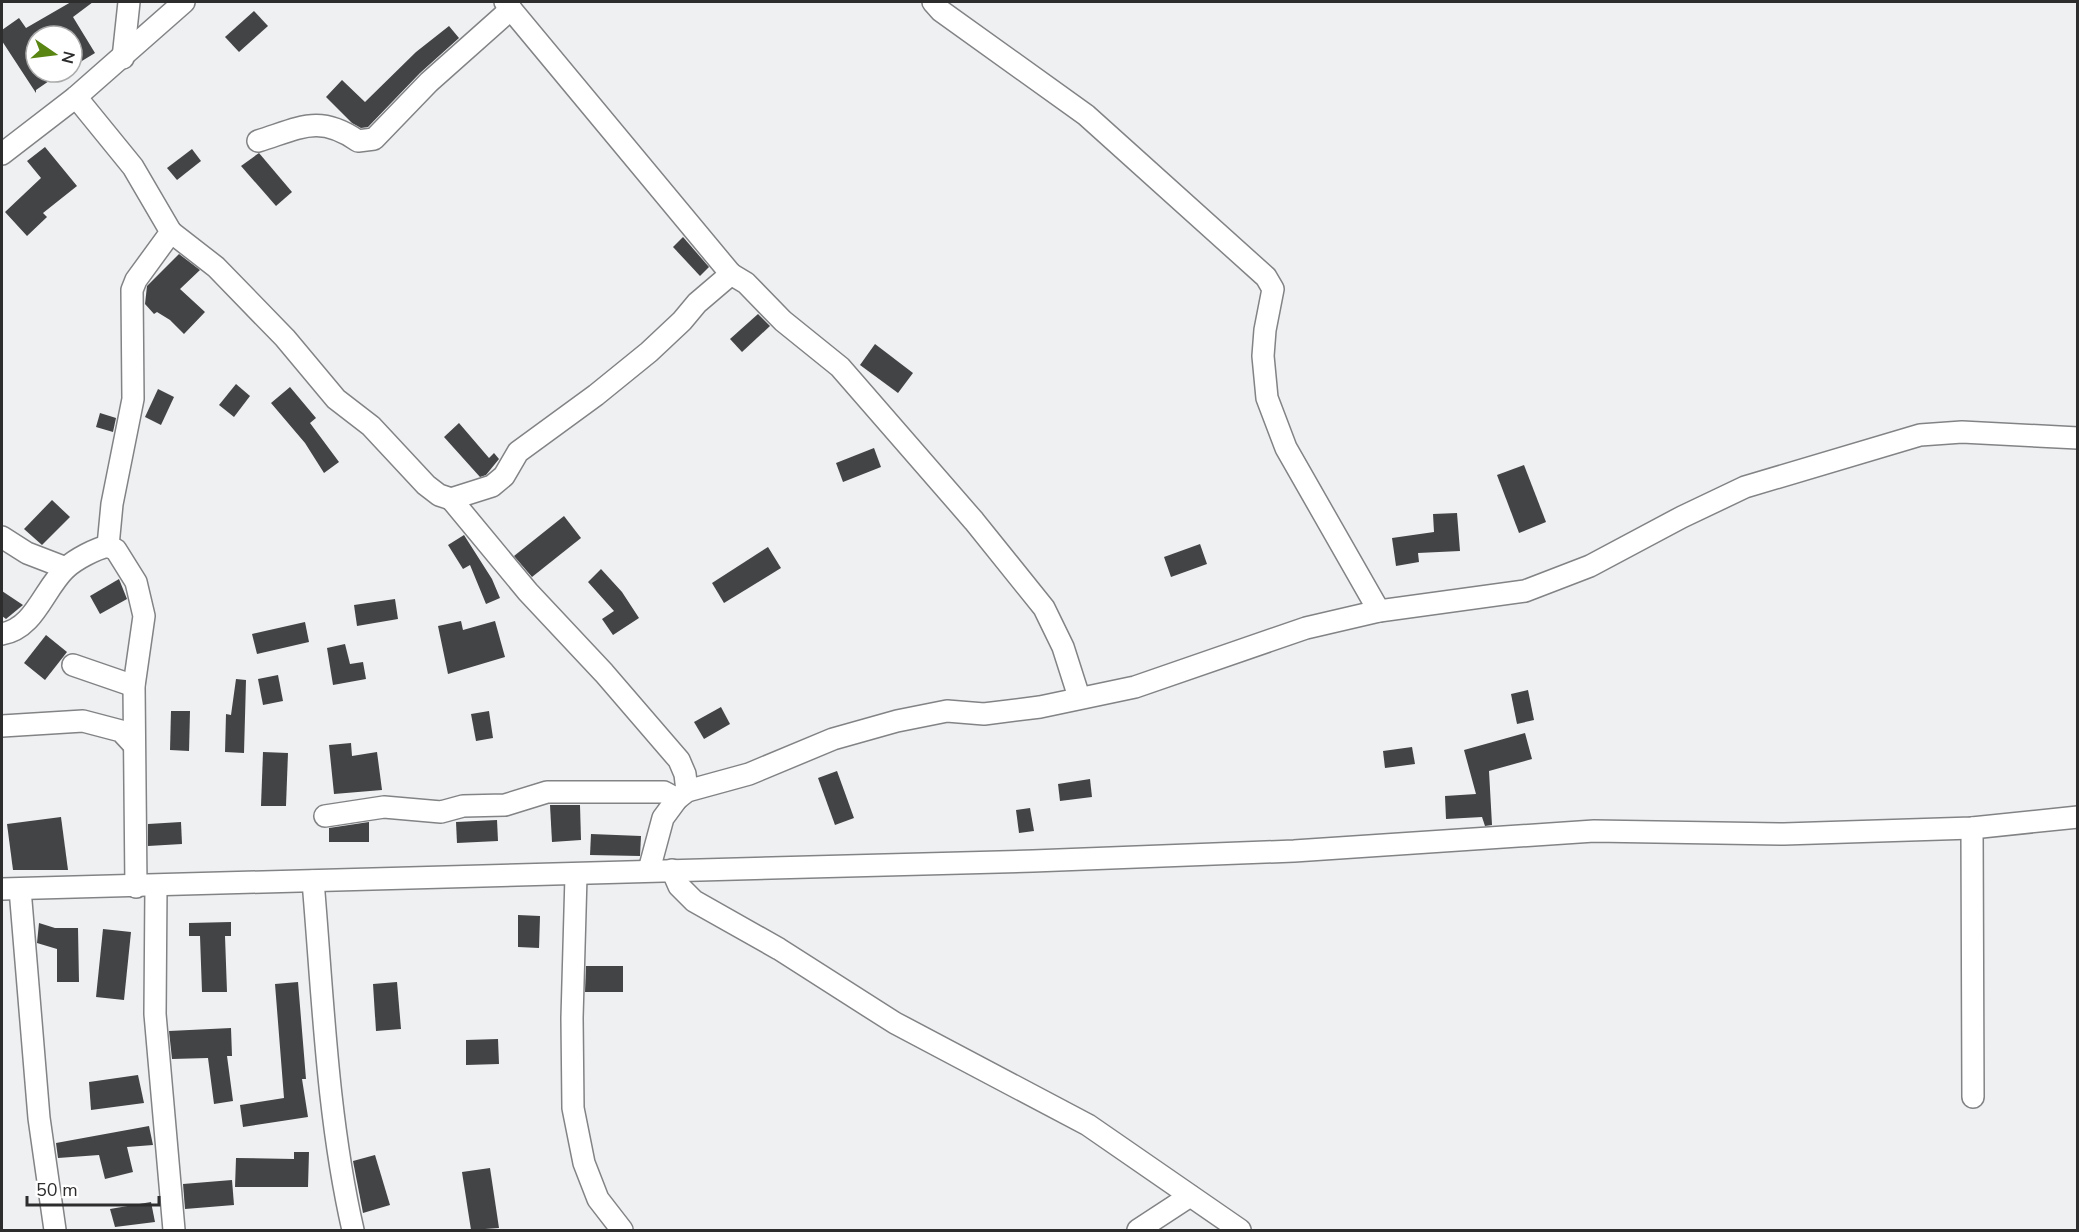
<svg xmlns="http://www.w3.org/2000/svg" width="2079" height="1232" viewBox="0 0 2079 1232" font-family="'Nunito Sans',sans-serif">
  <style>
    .building { fill: #434446 }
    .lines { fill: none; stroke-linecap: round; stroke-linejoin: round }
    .minor-casing { stroke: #828385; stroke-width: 24 }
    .minor { stroke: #fff; stroke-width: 21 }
  </style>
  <rect width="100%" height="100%" fill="#eef0f2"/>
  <!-- building -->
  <g class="building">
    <polygon points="71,2 93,2 73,17 95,53 72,67 72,36 36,36 36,72 62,72 36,90 36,93 2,41 2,30 19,18 26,28"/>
    <polygon points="254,11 268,26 239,52 225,37"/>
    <polygon points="449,26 459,38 420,73 368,127 361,128 352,123 326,97 342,80 365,102 416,52"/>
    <polygon points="45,147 77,186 43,213 47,217 27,236 5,212 41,178 27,161"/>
    <polygon points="192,149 201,161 177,180 167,168"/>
    <polygon points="259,153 292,192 276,206 241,166"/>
    <polygon points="683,237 709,267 700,276 673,247"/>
    <polygon points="179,254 200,270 180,289 205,312 184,334 170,320 157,312 154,314 145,304 147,286"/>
    <polygon points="758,314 770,326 742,352 730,339"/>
    <polygon points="875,344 913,373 898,393 860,365"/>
    <polygon points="236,384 250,396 234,417 219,405"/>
    <polygon points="290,387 316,418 310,423 339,462 324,473 305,443 271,403"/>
    <polygon points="158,389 174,397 161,425 145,417"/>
    <polygon points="100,413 116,418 113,432 96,427"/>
    <polygon points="459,423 489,458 494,453 499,459 486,475 480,477 444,437"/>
    <polygon points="874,448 881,467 843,482 836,463"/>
    <polygon points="1524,465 1546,522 1519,533 1497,475"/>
    <polygon points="52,500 70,517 42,545 24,529"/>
    <polygon points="1457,513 1460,551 1418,553 1419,562 1396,566 1392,538 1434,532 1433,514"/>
    <polygon points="564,516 581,538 532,577 514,556"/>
    <polygon points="464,535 492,579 500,598 486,604 470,565 463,569 448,545"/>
    <polygon points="1200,544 1207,564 1171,577 1164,557"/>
    <polygon points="768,547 781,568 724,603 712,583"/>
    <polygon points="601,569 622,592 639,618 613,635 602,619 614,611 588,582"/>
    <polygon points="119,579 127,599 100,614 90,596"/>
    <polygon points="2,591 23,605 6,619 2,616"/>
    <polygon points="395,599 398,619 357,626 354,605"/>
    <polygon points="461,621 463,630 495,621 505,657 448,674 438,626"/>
    <polygon points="305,622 309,642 257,654 252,634"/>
    <polygon points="46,635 67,652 45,680 24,663"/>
    <polygon points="345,644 350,664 363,662 366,679 333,685 327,648"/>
    <polygon points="278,675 283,701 263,705 258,679"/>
    <polygon points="236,679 246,680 244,753 225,752 226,714 231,715"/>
    <polygon points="1528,690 1534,720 1517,724 1511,694"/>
    <polygon points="721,707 730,724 704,739 694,722"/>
    <polygon points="171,711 190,711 189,751 170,750"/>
    <polygon points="489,711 493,738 476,741 471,714"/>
    <polygon points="1525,733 1532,759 1489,771 1492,825 1485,826 1482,817 1446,819 1445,796 1476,794 1464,750"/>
    <polygon points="351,743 352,756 377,752 382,790 334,794 329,745"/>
    <polygon points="1412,747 1415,764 1385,768 1383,751"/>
    <polygon points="263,752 288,753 286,806 261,806"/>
    <polygon points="837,771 854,818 835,825 818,778"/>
    <polygon points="1090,779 1092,797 1060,801 1058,784"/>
    <polygon points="550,805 580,805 581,840 552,842"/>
    <polygon points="1030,808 1034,831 1019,833 1016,810"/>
    <polygon points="61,817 68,870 13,870 7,824"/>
    <polygon points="497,820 498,841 457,843 456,822"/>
    <polygon points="181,822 182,844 148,846 148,824"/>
    <polygon points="369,822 369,842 329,842 329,828"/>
    <polygon points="591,834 641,836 640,856 590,855"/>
    <polygon points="518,915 540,916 539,948 518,947"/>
    <polygon points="231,922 231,936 225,936 227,992 202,992 200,936 189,936 189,923"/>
    <polygon points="39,923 55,928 78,928 79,982 57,982 57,949 37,943"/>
    <polygon points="103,929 131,932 124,1000 96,997"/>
    <polygon points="586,966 623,966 623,992 585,992"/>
    <polygon points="298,982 306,1079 302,1079 308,1117 243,1127 240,1105 284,1098 275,984"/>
    <polygon points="397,982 401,1029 376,1031 373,984"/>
    <polygon points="231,1028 232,1056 227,1056 233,1101 214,1104 208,1058 172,1059 169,1031"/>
    <polygon points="498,1039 499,1064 466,1065 466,1040"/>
    <polygon points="138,1075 144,1103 91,1110 89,1082"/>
    <polygon points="149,1126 153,1145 127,1147 133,1172 105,1179 99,1155 58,1158 56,1143"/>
    <polygon points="294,1152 309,1152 308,1187 235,1187 236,1158 294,1159"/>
    <polygon points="375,1155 390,1205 363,1213 353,1161"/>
    <polygon points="490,1168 499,1228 471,1230 462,1172"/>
    <polygon points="232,1180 234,1205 185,1209 183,1184"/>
    <polygon points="151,1202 155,1222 115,1227 110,1209"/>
  </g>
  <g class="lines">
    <defs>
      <g id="minor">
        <polyline points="505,2 731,274"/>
        <polyline points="933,2 941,11 1086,115 1266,277 1273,289 1265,330 1263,356 1267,398 1286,448 1379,611"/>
        <polyline points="123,58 129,2"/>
        <polyline points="76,97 133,167 171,232 136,280 132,290 133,399 112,504 108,546"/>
        <path d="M 258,141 C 300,128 319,114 358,141 L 374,139 L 429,82 L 511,9"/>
        <polyline points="2,154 76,97 184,2"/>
        <polyline points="171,232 216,267 285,338 336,399 371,426 426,485 439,495 451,499 492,486 504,476 518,452 596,395 649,352 682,321 697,303 731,274 746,283 783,321 840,367 974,521 1044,608 1063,647 1079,697"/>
        <polyline points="451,499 528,592 604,673 679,760 685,774 687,791"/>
        <polyline points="2,537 27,553 66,568"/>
        <path d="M 2,634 C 35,628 43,590 66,568 C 76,559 95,549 108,546 L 116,550 L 136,582 L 144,616 L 134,686 L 136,887"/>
        <polyline points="73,665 134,686"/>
        <polyline points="2,726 83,721 121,731 133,744"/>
        <polyline points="325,816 384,807 441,812 463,806 505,805 547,792 664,792 677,799"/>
        <polyline points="1972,828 1973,1097"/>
        <polyline points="649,870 663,818 677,799 687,791 749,774 833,739 897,721 947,711 984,714 1040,707 1135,687 1306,628 1379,611 1525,591 1590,566 1682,517 1745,487 1920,435 1962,432 2078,438"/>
        <polyline points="672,870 679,886 694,901 779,949 895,1023 1088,1125 1240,1230"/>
        <polyline points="576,876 572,1018 573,1108 584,1163 598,1199 622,1230"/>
        <path d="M 313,881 C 323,998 327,1116 353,1230"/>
        <polyline points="156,886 155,1014 174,1230"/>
        <polyline points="2,889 1033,861 1294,851 1594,831 1784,834 1972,828 2078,817"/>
        <polyline points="20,889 39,1118 55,1230"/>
        <polyline points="1138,1230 1190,1196"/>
      </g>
    </defs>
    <!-- minor casing -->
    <use href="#minor" class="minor-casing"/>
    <!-- minor -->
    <use href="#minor" class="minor"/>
  </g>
  <!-- border -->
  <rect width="2079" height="1232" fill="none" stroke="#2d2d2e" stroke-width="6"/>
  <!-- north arrow -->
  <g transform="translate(54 54) rotate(104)"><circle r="28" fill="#ffffff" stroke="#ababab" stroke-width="1.5"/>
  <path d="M0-4.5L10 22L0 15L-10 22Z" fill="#598513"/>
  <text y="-9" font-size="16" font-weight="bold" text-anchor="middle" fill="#2d2d2e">N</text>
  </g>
  <!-- scale -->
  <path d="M27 1196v9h132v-9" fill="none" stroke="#2d2d2e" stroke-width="3"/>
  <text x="36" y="1196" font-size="18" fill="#2d2d2e" stroke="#ffffff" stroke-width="4.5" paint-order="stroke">50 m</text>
</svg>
